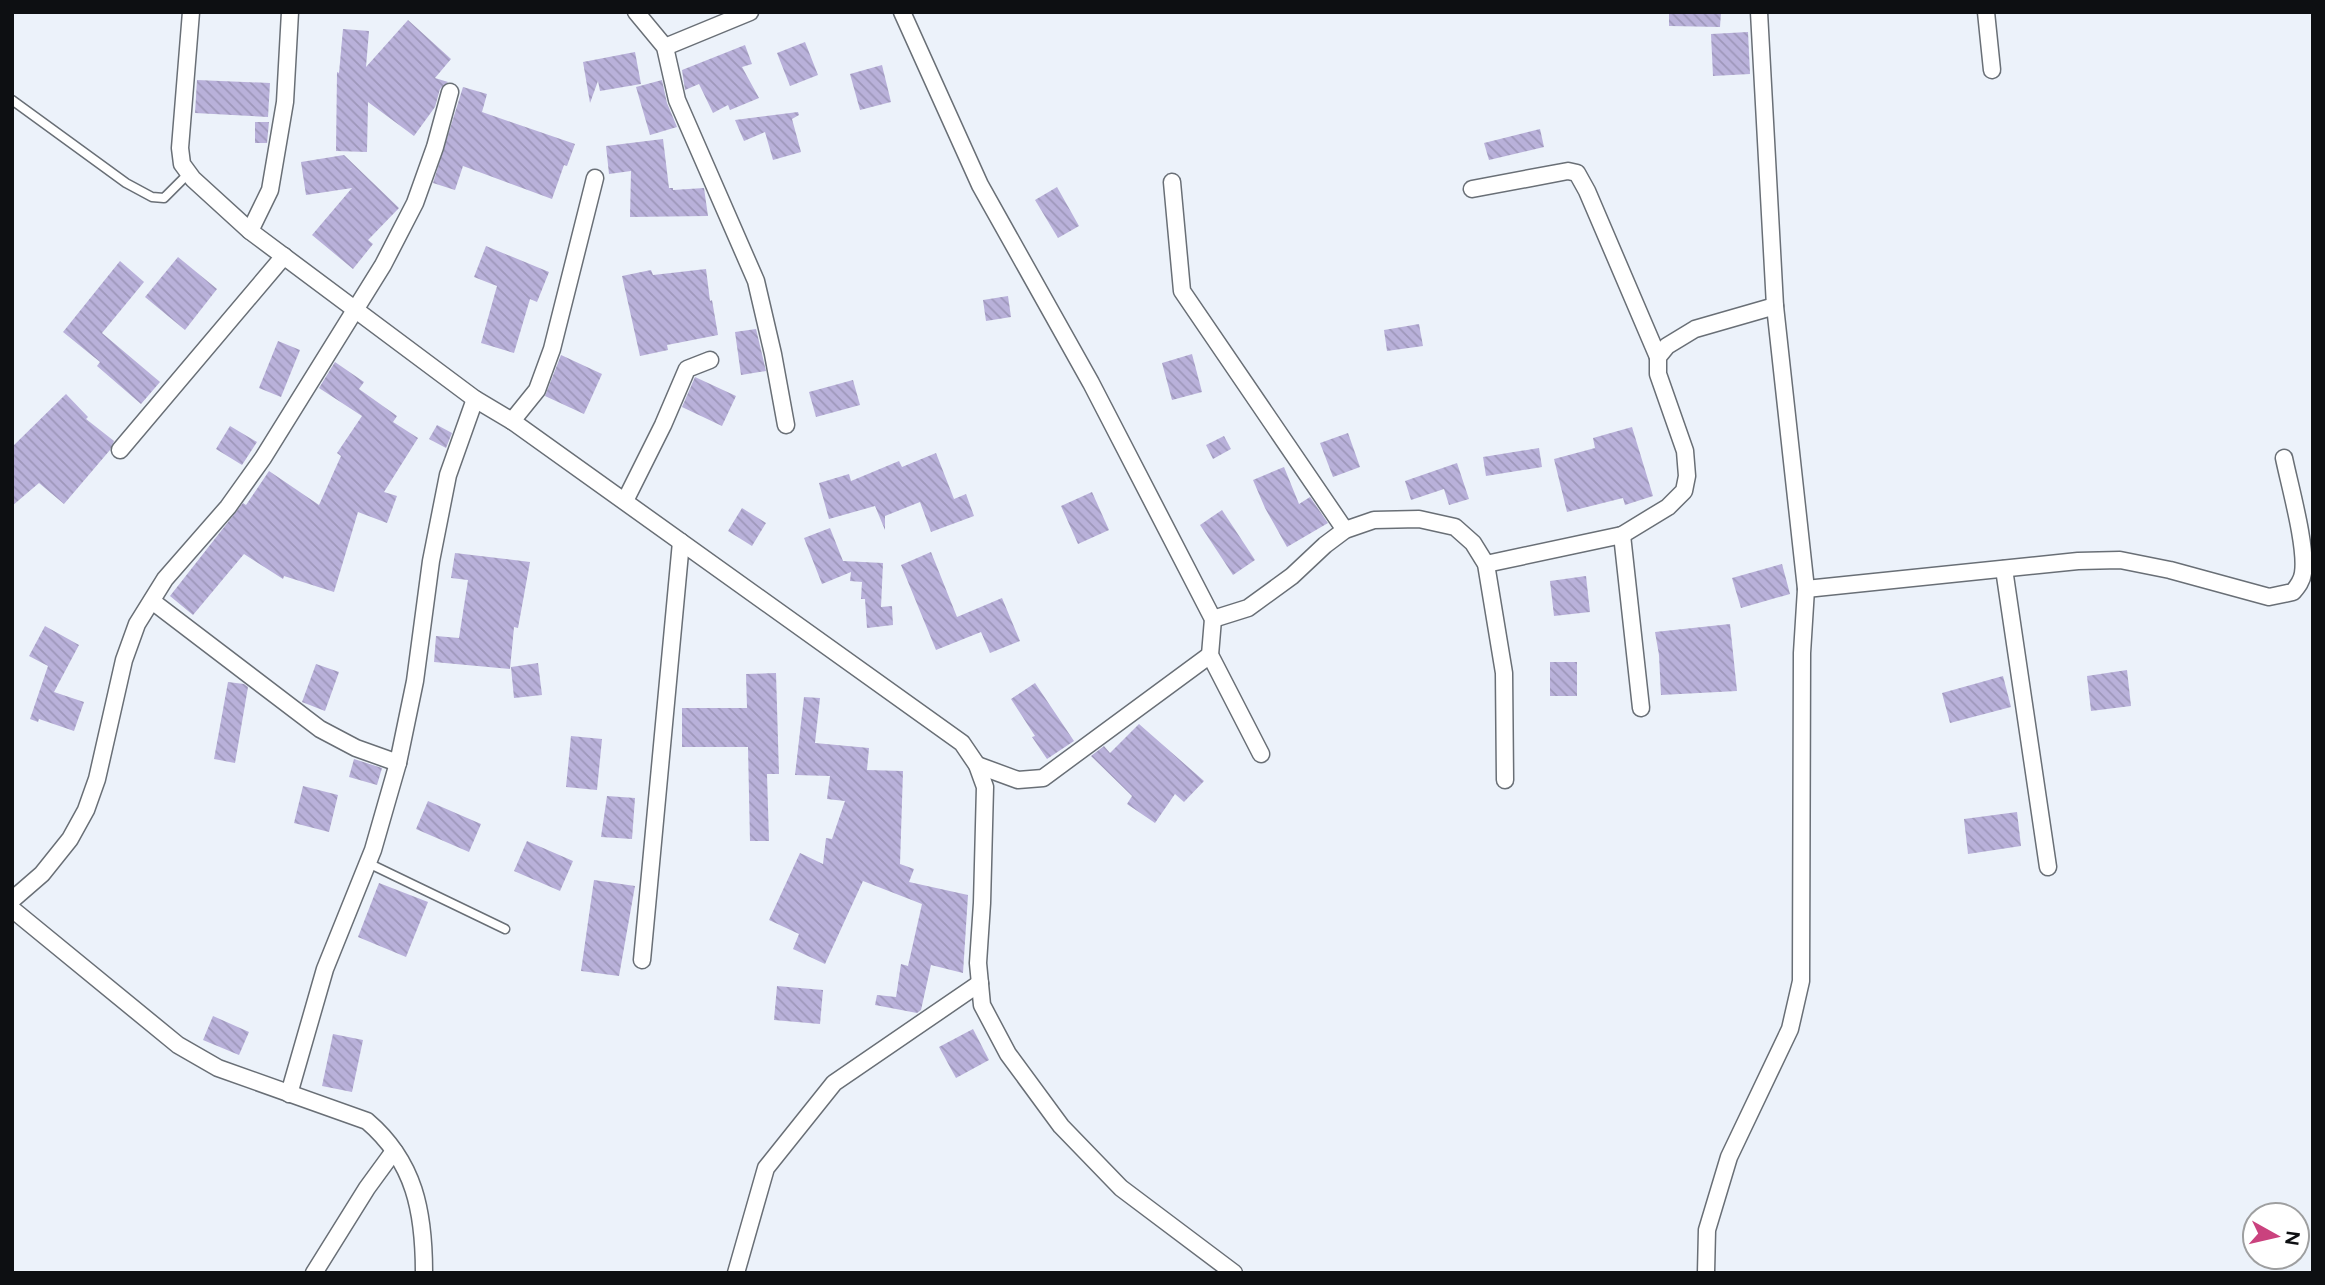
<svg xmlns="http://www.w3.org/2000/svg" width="2325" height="1285" viewBox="0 0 2325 1285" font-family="Figtree,sans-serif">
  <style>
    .building { fill: url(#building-back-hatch) }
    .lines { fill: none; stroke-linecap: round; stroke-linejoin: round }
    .service-casing { stroke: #696f76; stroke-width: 11 }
    .minor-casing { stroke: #696f76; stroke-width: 19 }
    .service { stroke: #fff; stroke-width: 8 }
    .minor { stroke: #fff; stroke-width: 16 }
  </style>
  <defs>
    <pattern id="building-back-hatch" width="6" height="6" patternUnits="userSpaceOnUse" patternTransform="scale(1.75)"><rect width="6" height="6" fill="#b9b1da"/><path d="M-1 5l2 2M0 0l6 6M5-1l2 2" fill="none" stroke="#9e97ba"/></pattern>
  </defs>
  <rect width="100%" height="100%" fill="#ecf2fa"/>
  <!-- building -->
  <g class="building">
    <polygon points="1669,12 1721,12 1720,27 1669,26"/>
    <polygon points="408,20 451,59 435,78 448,82 440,89 435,107 414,136 368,102 367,152 336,151 337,72 339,73 343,29 369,31 366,67"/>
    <polygon points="1748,32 1750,74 1713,76 1711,34"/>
    <polygon points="805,42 818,75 790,86 777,53"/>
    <polygon points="745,45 752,64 742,67 759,98 730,110 728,105 713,113 699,84 685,90 682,70"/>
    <polygon points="635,52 641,84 600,91 598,81 590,103 583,62"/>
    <polygon points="882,65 891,102 860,110 850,74"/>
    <polygon points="197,80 270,83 268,117 195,113"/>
    <polygon points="662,80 667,103 677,127 650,135 636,87"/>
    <polygon points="463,87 487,94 482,112 575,144 567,166 564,165 552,199 463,166 455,190 433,183"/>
    <polygon points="798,112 799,115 792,119 801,152 773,160 765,132 744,141 735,120"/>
    <polygon points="255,122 269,122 267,143 255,143"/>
    <polygon points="1540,129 1544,147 1489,160 1484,143"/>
    <polygon points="663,139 669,188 673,188 673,190 704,188 708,216 630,217 631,171 609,174 606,146"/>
    <polygon points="344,155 399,208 368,240 373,244 353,269 312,235 352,188 306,195 301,162"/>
    <polygon points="1057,187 1079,226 1058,238 1035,200"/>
    <polygon points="486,246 549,272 537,302 530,299 514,353 481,343 497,286 474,277"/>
    <polygon points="178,257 217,289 185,330 145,297"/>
    <polygon points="120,261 144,282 102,333 160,382 141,404 97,366 100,362 63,332"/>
    <polygon points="706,269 710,301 712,300 718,335 667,345 668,350 640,356 622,276 651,270 653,275"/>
    <polygon points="1008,296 1011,317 986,321 983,300"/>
    <polygon points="1419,324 1423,346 1387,351 1384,330"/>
    <polygon points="756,329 766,371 741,375 735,332"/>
    <polygon points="278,341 300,350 281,397 259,388"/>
    <polygon points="1192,354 1202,392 1172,400 1162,363"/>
    <polygon points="561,355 602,374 584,414 545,396"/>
    <polygon points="335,362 364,382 359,389 397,416 393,422 418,438 384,492 397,496 387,523 358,512 334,592 284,576 283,579 244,554 193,615 170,596 243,503 246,505 269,471 319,505 341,456 337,453 362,416 319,388"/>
    <polygon points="695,377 736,396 722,426 682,407"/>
    <polygon points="853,380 860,405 816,417 809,392"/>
    <polygon points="66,394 88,417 86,419 114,441 110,450 64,504 39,483 12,506 12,447"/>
    <polygon points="437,425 452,433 446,448 429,439"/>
    <polygon points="230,426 257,442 242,465 216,449"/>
    <polygon points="1632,427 1653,496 1625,505 1623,498 1567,512 1554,459 1595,448 1593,438"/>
    <polygon points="1348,433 1360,467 1333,477 1320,443"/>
    <polygon points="1224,436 1231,449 1213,459 1206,445"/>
    <polygon points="1539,448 1542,467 1486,476 1483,457"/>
    <polygon points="936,453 954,499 966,494 974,516 931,532 920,502 885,516 885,530 875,506 829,519 819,483 849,474 851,481 899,461 902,467"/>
    <polygon points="1457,463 1469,499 1449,505 1444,489 1411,500 1405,481"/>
    <polygon points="1284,467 1299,504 1310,497 1328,523 1287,547 1265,508 1253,480"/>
    <polygon points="1092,492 1109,530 1078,544 1061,506"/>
    <polygon points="742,508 766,523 752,546 728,531"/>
    <polygon points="1222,510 1255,560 1233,575 1200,525"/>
    <polygon points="830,528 843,561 883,563 881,607 892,606 893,625 867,628 865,599 861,599 862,582 850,581 851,572 822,584 804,538"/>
    <polygon points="931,552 957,617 1002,598 1020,641 990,653 981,632 936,650 901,565"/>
    <polygon points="455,553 530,562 518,628 514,627 510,669 434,662 436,636 459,638 468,580 451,578"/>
    <polygon points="1782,564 1790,594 1741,608 1732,578"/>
    <polygon points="1586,576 1590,612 1554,616 1550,581"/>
    <polygon points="1730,624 1737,691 1661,695 1659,655 1655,632"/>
    <polygon points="45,626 79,645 54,692 84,702 74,731 39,719 38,722 30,719 48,666 29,656"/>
    <rect x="1550" y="662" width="27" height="34"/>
    <polygon points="538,663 542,695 514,698 511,667"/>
    <polygon points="316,664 339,672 325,711 302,702"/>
    <polygon points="2127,670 2131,706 2091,711 2087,676"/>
    <polygon points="776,673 779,774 767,774 769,841 750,841 748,747 682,747 682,708 747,708 746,674"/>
    <polygon points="2003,676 2011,707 1950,723 1942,693"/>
    <polygon points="228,682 244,684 248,687 235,763 214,759"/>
    <polygon points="1035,683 1074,741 1047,759 1032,737 1035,736 1011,699"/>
    <polygon points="804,697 820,698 815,743 869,748 867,770 903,771 900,864 914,869 909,882 968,895 963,973 931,965 921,1010 917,1013 875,1005 877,995 896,997 901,964 908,966 922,904 863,881 825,964 793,949 799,934 769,920 800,853 823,864 826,838 832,839 845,801 827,799 830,776 795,775"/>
    <polygon points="1139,724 1204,781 1184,802 1175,794 1155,823 1127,804 1132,796 1091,756 1104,746 1110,753"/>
    <polygon points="571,736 602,739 597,790 566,787"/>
    <polygon points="354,759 382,768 377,785 349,777"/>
    <polygon points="303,786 338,795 329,832 294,823"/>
    <polygon points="607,796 635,798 632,839 601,837"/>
    <polygon points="428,801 481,824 469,852 416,829"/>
    <polygon points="2017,812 2021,846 1968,854 1964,819"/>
    <polygon points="527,841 573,861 560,891 514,871"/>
    <polygon points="594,880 635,886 619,976 581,971"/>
    <polygon points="379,883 428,902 406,957 358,937"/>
    <polygon points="777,986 823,990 820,1024 774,1020"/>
    <polygon points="213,1016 249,1032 239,1055 203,1040"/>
    <polygon points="973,1029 989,1060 956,1078 939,1047"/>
    <polygon points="333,1034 363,1040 352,1092 322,1086"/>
  </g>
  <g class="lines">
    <defs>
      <g id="service">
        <polyline points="12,100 126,183 152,197 164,198 189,173"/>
        <polyline points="368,863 505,929"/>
      </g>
      <g id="minor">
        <polyline points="191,12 180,148 182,164 193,179 250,231 475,399 512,421 962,743 977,765 985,787 982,903 978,963 982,1005 1008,1054 1061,1126 1121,1188 1234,1273"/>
        <polyline points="636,12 665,47 677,100 756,281 773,354 786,425"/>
        <polyline points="902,12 980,185 1091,383 1213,619 1210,655 1261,754"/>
        <polyline points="1986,12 1992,70"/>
        <polyline points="665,47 750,12"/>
        <polyline points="1172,182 1182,291 1345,530"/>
        <polyline points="1472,189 1568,171 1577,173 1587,191 1658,357"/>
        <polyline points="250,231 270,190 285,102 290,12"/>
        <polyline points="512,421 537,390 552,349 595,178"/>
        <polyline points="120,450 284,256"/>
        <polyline points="625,501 663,425 687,369 710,360"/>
        <polyline points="1622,535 1641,708"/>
        <polyline points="1486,564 1622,535 1668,507 1684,491 1687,476 1685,451 1658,374 1658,357 1667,346 1695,329 1775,306"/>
        <polyline points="2004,569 2048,867"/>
        <path d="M 1806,589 L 2078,561 L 2120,560 L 2170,570 L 2269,597 L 2293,592 C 2298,586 2302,581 2303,573 C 2307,547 2290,487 2284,458"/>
        <polyline points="152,601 320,729 356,748 398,763"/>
        <polyline points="1213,619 1248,608 1292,576 1325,545 1345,530 1374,520 1419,519 1455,527 1473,543 1486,564 1504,673 1505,780"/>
        <polyline points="977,765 1018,780 1043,778 1210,655"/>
        <polyline points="12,900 42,874 70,839 86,810 97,779 124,660 137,624 165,579 228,507 263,458 383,265 415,203 435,147 450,92"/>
        <path d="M 12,909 L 178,1045 L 218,1068 L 367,1121 C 415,1162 424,1212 424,1273"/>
        <polyline points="642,960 681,542"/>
        <polyline points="289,1094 325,969 373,850 398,763 415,681 431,561 448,475 475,399"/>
        <polyline points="314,1273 367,1188 394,1151"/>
        <polyline points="736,1273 766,1168 834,1083 980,983"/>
        <polyline points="1706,1273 1707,1230 1729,1157 1790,1029 1801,981 1802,653 1806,589 1775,306 1759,12"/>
      </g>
    </defs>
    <!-- service casing -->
    <use href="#service" class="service-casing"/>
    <!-- minor casing -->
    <use href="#minor" class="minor-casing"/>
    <!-- service -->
    <use href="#service" class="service"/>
    <!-- minor -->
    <use href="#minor" class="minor"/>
  </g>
  <!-- border -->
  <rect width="2325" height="1285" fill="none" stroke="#0d0f12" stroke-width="28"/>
  <!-- north arrow -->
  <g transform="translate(2276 1236) rotate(98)"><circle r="33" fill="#ffffff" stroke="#9e9fa0" stroke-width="2"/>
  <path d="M0-5L12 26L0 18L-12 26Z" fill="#ca427e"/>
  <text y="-10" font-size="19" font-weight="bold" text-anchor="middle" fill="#0d0f12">N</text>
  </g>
</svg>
